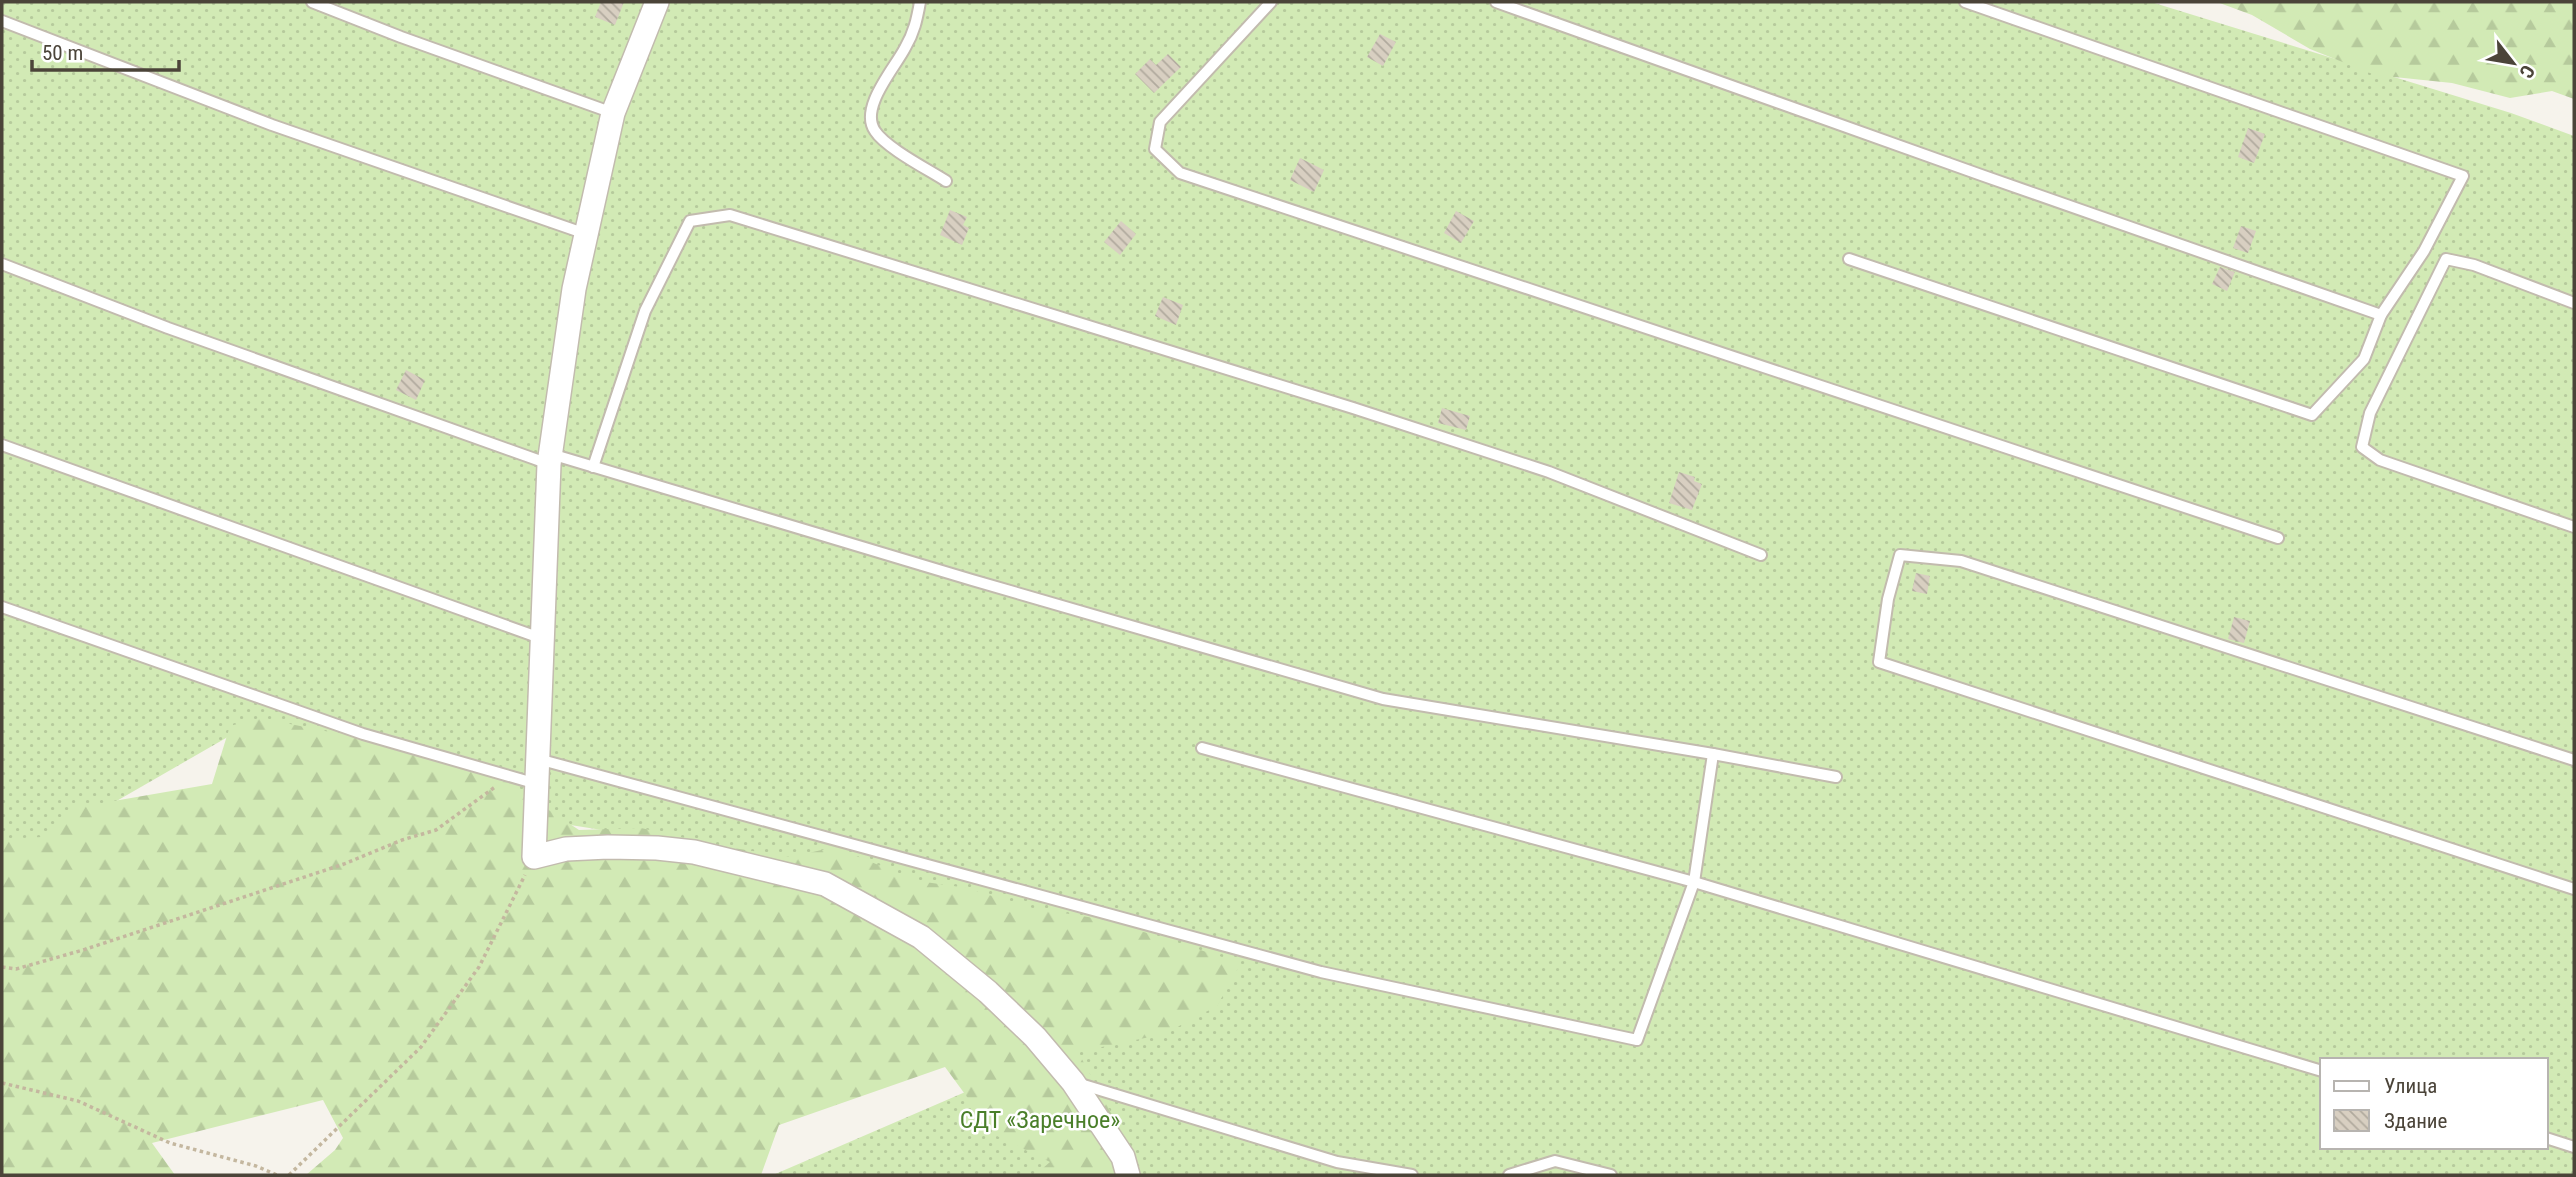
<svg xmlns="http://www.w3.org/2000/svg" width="2576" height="1177" viewBox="0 0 2576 1177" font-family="'Roboto Condensed',sans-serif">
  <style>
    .grass { fill: url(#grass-dots); fill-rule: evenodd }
    .forest { fill: url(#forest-firs) }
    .building { fill: url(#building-back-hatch) }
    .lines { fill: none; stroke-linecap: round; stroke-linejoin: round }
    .lane-casing { stroke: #c2bbae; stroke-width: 14 }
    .street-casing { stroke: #c2bbae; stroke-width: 26 }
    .path { stroke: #c4b79f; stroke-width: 3.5; stroke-dasharray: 3.5 3.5; stroke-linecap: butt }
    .lane { stroke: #fff; stroke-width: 10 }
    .street { stroke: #fff; stroke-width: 23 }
    .labels { text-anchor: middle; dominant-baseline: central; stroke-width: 5; stroke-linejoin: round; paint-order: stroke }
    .park-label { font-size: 24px; fill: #4a7f2a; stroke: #fff }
  </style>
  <defs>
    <pattern id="grass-dots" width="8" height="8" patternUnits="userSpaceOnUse" patternTransform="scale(1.75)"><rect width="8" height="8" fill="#d2eab5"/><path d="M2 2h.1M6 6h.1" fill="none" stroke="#b6ca9c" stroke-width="1.8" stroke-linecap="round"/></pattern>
    <pattern id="forest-firs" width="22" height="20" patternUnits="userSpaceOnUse" patternTransform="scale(1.75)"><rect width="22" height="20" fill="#d2eab5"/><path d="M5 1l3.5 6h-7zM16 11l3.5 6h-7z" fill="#b6ca9c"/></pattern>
    <pattern id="building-back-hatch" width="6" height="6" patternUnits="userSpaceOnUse" patternTransform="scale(1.75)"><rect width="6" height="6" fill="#d8cfc1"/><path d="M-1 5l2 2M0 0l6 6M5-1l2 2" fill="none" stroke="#b1aa9e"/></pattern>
  </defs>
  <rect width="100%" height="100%" fill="#f6f3ec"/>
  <!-- grass -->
  <path class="grass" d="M 2,2 L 2151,2 L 2511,113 L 2574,136 L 2574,1175 L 773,1175 L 1060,1051 L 767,856 L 545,821 L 259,719 L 2,867 ZM 2322,1060 L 2546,1060 L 2546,1147 L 2322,1147 Z"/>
  <!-- forest -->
  <g class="forest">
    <polygon points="2217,2 2574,2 2574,99 2552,91 2510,98 2452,83 2375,75 2310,49 2252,15"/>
    <polygon points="260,718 475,761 579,830 641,828 720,846 792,857 834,847 918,881 967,888 1027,907 1106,920 1241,963 1217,1006 1164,1034 1078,1052 1119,1127 1131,1175 1035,1175 1050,1162 995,1135 945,1067 779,1125 761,1175 306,1175 335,1150 343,1138 323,1100 152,1143 175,1175 2,1175 2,839 43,837 79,807 212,784 230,726"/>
  </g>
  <!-- building -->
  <g class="building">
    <polygon points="601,2 624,2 615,25 595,17"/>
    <polygon points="1380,34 1396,42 1383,66 1367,57"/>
    <polygon points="1168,54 1181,67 1154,93 1135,74 1150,59 1156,65"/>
    <polygon points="2248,128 2265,134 2254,163 2238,157"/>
    <polygon points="1300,158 1324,170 1314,192 1290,180"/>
    <polygon points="950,210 967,217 963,225 969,228 962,245 940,235"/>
    <polygon points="1456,211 1474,221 1461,243 1444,233"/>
    <polygon points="1121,221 1136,234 1120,255 1104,242"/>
    <polygon points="2241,226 2256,231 2248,253 2233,248"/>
    <polygon points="2220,267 2235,272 2227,291 2212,284"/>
    <polygon points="1163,297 1183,305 1176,325 1155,316"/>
    <polygon points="406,370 425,380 416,400 396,390"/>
    <polygon points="1442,408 1470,416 1466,430 1438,423"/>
    <polygon points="1679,472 1695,477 1694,481 1702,484 1692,510 1669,503"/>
    <polygon points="1916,573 1930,576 1927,594 1912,591"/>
    <polygon points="2234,617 2250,621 2244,643 2228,639"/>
  </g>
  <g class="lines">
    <defs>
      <g id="lane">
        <polyline points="312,2 401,37 613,113"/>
        <path d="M 920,2 C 917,19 914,33 905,48 C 894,69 859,108 875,131 C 886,148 929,170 946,181"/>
        <polyline points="1271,2 1160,122 1155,149 1180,173 2278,538"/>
        <polyline points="1496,2 1984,176 2381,315"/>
        <polyline points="2,21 272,125 586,234"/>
        <polyline points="1849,259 2312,415 2364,359 2381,315 2424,251 2463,176 1965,2"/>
        <polyline points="2,264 168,328 549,464"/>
        <polyline points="2574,303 2474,265 2446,259 2370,413 2362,447 2380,460 2574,527"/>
        <polyline points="2,445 543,639"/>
        <polyline points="593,467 645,311 690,221 730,215 1353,408 1549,472 1761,555"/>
        <polyline points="2,607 363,734 537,784"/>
        <polyline points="1202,748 1694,882 2322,1071"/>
        <polyline points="1713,754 1836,777"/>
        <polyline points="538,759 1321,972 1637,1040 1694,882 1713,754 1383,699 972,580 551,454"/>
        <polyline points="2574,760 1961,561 1900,555 1888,599 1879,662 2574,889"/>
        <polyline points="1077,1083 1337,1162 1412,1175"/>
        <polyline points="2546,1138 2574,1147"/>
        <polyline points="1509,1175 1555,1161 1611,1175"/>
      </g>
      <polyline id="street" points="657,2 613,113 574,289 549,464 534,857 566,849 608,847 657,848 694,852 825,884 921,937 988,992 1035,1037 1073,1082 1123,1157 1128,1175"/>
    </defs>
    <!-- lane casing -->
    <use href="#lane" class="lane-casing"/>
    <!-- street casing -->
    <use href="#street" class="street-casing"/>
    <!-- path -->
    <g class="path">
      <polyline points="2,967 16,969 83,950 344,864 402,840 436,830 495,787"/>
      <polyline points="2,1083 78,1101 170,1143 256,1166 277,1175"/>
      <polyline points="289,1175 421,1047 479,967 525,875"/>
    </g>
    <!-- lane -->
    <use href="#lane" class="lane"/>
    <!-- street -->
    <use href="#street" class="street"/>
  </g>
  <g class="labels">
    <!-- park labels -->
    <g class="park-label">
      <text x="1040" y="1120">СДТ «Заречное»</text>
    </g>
  </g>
  <!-- border -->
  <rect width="2576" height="1177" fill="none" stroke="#4b4439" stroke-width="7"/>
  <!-- legend -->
  <rect x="2320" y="1058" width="228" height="91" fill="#ffffff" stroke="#b7b4b0" stroke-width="2"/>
  <rect x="2334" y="1081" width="35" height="10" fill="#ffffff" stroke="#b7b4b0" stroke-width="2"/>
  <text x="2384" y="1093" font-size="21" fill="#4b4439">Улица</text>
  <rect x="2334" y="1110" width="35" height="21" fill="url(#building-back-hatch)" stroke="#b7b4b0" stroke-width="2"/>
  <text x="2384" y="1128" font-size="21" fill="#4b4439">Здание</text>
  <!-- north arrow -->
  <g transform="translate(2513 63) rotate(121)" stroke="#ffffff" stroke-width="5" paint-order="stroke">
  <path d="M0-5L12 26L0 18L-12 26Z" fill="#4b4439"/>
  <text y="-10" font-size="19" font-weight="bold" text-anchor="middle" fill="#4b4439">С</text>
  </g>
  <!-- scale -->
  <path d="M32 60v10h147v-10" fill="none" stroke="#4b4439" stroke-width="3.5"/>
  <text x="42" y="60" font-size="21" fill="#4b4439" stroke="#ffffff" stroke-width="5" paint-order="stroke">50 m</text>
</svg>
